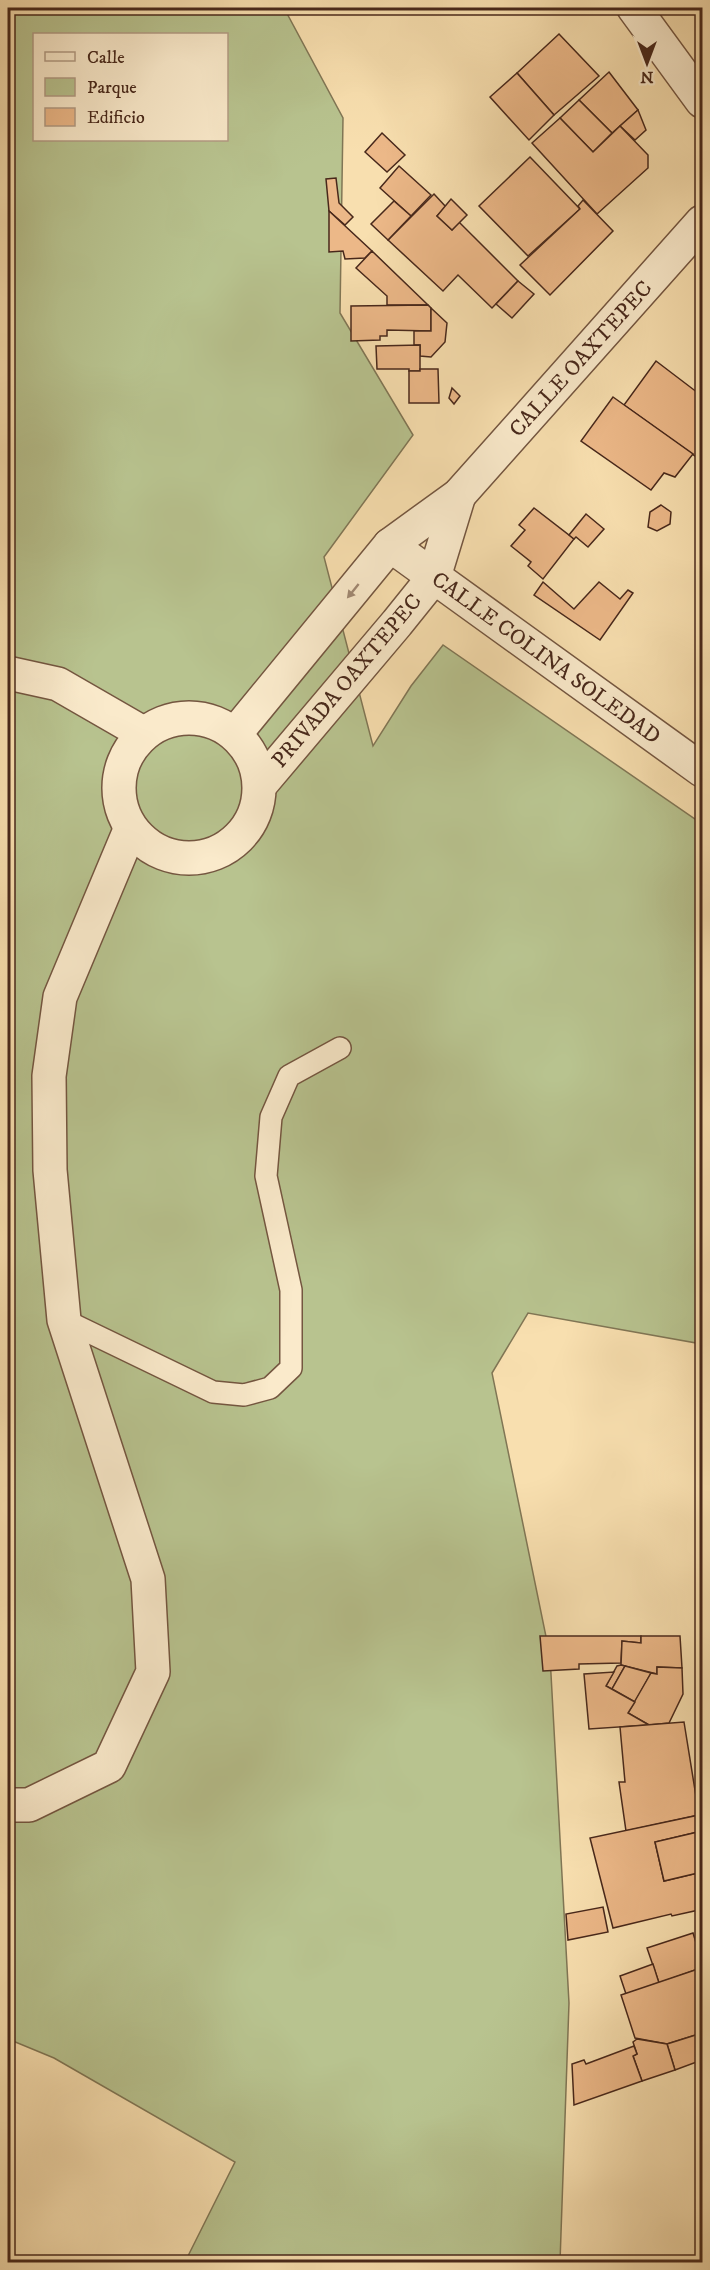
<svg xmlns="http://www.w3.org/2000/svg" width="710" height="2270" viewBox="0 0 710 2270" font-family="'IM FELL DW Pica',serif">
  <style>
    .green { fill: #b8c38f; stroke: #807655; stroke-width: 1.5; fill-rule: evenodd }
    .building { fill: #ecb888; stroke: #48281b; stroke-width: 1.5 }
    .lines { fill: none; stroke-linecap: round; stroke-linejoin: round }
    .service-casing { stroke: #745640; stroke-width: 24 }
    .minor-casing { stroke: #745640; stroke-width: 36 }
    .tertiary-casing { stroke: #745640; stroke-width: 36 }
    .service { stroke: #faeacb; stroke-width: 21 }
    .minor { stroke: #faeacb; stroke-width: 33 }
    .tertiary { stroke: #faeacb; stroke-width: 33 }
    .oneway { fill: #a18973 }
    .labels { text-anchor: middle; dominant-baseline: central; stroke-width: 4.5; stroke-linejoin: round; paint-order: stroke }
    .street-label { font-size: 22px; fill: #48281b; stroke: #faeacb }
  </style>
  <rect width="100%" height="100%" fill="#f8dfaf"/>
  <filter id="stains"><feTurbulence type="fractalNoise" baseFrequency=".00333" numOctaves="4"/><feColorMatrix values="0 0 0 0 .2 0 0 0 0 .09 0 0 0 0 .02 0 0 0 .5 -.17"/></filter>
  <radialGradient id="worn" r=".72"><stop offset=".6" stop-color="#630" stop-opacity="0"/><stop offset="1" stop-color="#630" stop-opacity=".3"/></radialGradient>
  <!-- green -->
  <path class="green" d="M 8,8 L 284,8 L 343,118 L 340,313 L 413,435 L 324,557 L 373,746 L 411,686 L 443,645 L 702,824 L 702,1344 L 528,1313 L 492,1373 L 550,1656 L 569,2003 L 560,2262 L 185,2262 L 235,2162 L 54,2058 L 8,2039 ZM 34,34 L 226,34 L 226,140 L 34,140 Z"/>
  <!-- building -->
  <g class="building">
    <polygon points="698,8 702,8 702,19 695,9"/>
    <polygon points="559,34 599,76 554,115 517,73"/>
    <polygon points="609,72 638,110 612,133 579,100"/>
    <polygon points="517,73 554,115 529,140 490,97"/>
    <polygon points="579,100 612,133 593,152 560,118"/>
    <polygon points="638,110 646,130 635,140 620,126"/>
    <polygon points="560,118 593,152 620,126 648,155 648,168 597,214 532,143"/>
    <polygon points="382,133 405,155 387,172 365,152"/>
    <polygon points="530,157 580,209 528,256 479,206"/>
    <polygon points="399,166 431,195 411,216 380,188"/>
    <polygon points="336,178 339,203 353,217 345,225 329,211 326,179"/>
    <polygon points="434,194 446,207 437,216 452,230 459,222 518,281 492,308 458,275 443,291 388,240"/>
    <polygon points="451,199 467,215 452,230 437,216"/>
    <polygon points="583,200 613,231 550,295 520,265 580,209 578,206"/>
    <polygon points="394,201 411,216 388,240 371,224"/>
    <polygon points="329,211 372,251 365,258 345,259 343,251 329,252"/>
    <polygon points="372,251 428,305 387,305 387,296 356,268"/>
    <polygon points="518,281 534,294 512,318 496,304"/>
    <polygon points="428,305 431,308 431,331 387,330 387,336 380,336 380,340 351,341 351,306"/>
    <polygon points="431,308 447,323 445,342 431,357 420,356 420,345 414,345 414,331 431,331"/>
    <polygon points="420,345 420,371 409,371 409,369 377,369 376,346"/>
    <polygon points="656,361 702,396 702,461 624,405"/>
    <polygon points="420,369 438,369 439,403 409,403 409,371 420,371"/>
    <polygon points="452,388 460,396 454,404 449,398"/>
    <polygon points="613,397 693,454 675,477 664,473 651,490 581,441"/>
    <polygon points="661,505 671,512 670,524 657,531 648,527 650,512"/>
    <polygon points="534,508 574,539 543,579 528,566 531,562 511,546 525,530 519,525"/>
    <polygon points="586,514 604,529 588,547 576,537 574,539 569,535"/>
    <polygon points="543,582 574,609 599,582 620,599 628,590 633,593 600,640 534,595"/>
    <polygon points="540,1636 641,1636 641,1643 622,1641 621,1663 579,1664 579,1669 543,1671"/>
    <polygon points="641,1636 680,1636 682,1668 657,1667 657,1674 621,1665 622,1641 641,1643"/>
    <polygon points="621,1665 625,1666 612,1689 606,1686 617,1666"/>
    <polygon points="625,1666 651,1673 635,1702 612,1689"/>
    <polygon points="657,1667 682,1668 683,1694 669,1723 649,1725 628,1713 651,1673 657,1674"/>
    <polygon points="614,1672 606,1686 635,1702 628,1713 649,1725 589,1729 584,1674"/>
    <polygon points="684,1722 699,1815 626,1831 619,1782 625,1782 620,1727"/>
    <polygon points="699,1815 702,1831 655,1842 664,1881 702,1872 702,1913 700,1914 699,1910 672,1916 671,1914 613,1928 590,1838"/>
    <polygon points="702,1831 702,1872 664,1881 655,1842"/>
    <polygon points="603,1907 608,1932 568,1940 566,1914"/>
    <polygon points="693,1933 702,1962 702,1982 698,1969 659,1983 647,1948"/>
    <polygon points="653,1964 659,1983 626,1994 620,1976"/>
    <polygon points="698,1969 702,1982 702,2033 667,2044 635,2038 621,1995"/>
    <polygon points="702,2033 702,2060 675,2070 667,2044"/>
    <polygon points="637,2039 667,2044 675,2070 642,2081 633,2056 637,2054 633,2042"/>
    <polygon points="634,2046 637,2054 633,2056 642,2081 574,2105 572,2064 584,2060 586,2064"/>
  </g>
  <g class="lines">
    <defs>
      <polyline id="service" points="64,1320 213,1392 244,1395 270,1388 291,1368 291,1290 266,1176 271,1117 289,1076 340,1048"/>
      <g id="minor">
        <polyline points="8,673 58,684 143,733"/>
        <polyline points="8,1805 29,1805 109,1766 153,1672 148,1579 64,1320 50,1170 49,1076 60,997 130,830"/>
      </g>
      <g id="tertiary">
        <polyline points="634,8 702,101"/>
        <polyline points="390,545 702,770"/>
        <circle cx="189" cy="788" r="70"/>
        <polyline points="235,734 390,545 459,495 702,222"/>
        <polyline points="261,784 397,623 434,577 459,495"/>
      </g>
    </defs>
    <!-- service casing -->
    <use href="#service" class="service-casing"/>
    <!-- minor casing -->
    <use href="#minor" class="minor-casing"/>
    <!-- tertiary casing -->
    <use href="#tertiary" class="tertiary-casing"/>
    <!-- service -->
    <use href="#service" class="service"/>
    <!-- minor -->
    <use href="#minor" class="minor"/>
    <!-- tertiary -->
    <use href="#tertiary" class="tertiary"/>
  </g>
  <!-- one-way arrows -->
  <defs><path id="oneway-solid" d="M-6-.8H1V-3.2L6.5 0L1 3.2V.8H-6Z" transform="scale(1.5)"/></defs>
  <use class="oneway" href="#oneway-solid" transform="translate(353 591) rotate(129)"/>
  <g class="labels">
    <!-- street labels -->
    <g class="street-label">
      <text transform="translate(581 359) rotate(-48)">CALLE OAXTEPEC</text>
      <text transform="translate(546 658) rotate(36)">CALLE COLINA SOLEDAD</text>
      <text transform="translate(347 681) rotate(-50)">PRIVADA OAXTEPEC</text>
    </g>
  </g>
  <!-- margin -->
  <rect width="710" height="2270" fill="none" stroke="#f8dfaf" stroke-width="30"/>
  <rect x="9" y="9" width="692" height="2252" fill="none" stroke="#48281b" stroke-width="3"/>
  <rect x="15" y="15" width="680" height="2240" fill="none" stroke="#48281b" stroke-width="1.5"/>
  <!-- legend -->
  <rect x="33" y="33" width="195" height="108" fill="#faeacb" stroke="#b39c85" stroke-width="1.5"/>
  <rect x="45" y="52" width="30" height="9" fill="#faeacb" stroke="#b39c85" stroke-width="1.5"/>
  <text x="87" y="63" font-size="18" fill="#48281b">Calle</text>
  <rect x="45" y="78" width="30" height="18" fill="#b8c38f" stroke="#b39c85" stroke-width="1.5"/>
  <text x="87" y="93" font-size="18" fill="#48281b">Parque</text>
  <rect x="45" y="108" width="30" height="18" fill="#ecb888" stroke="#b39c85" stroke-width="1.5"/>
  <text x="87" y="123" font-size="18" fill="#48281b">Edificio</text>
  <!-- north arrow -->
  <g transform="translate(647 63) rotate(180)" stroke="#faeacb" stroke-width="4.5" paint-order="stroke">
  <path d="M0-4.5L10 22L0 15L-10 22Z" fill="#48281b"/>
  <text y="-9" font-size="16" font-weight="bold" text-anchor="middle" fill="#48281b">N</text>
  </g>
  <rect width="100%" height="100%" filter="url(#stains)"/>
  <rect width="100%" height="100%" fill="url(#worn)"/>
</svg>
